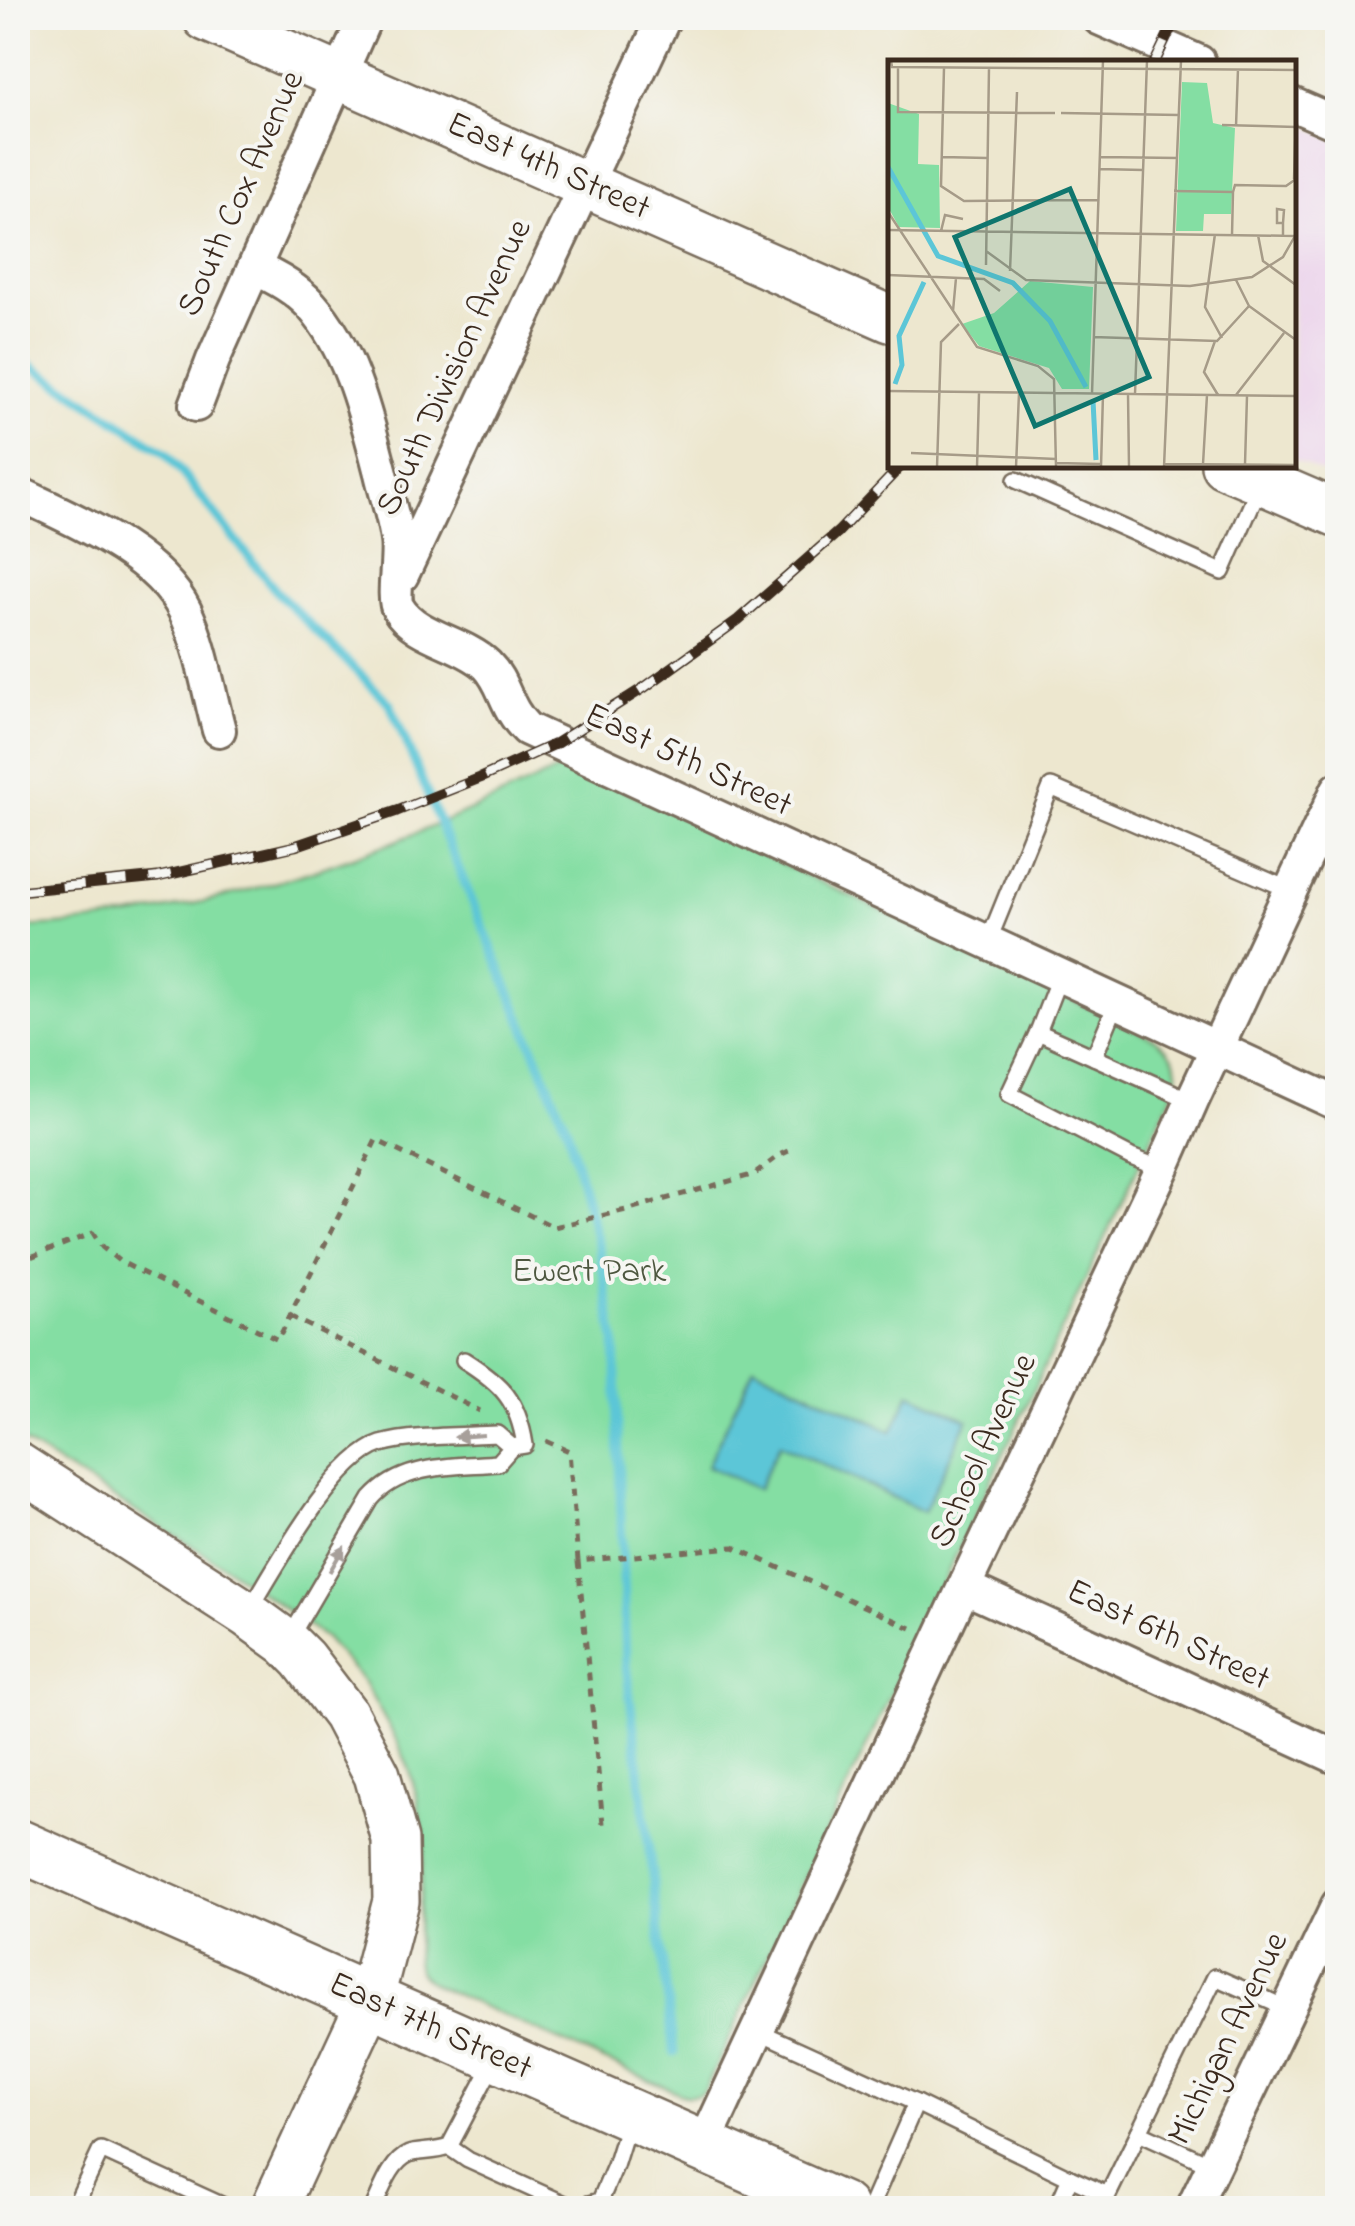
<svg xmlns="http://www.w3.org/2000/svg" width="1355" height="2226" viewBox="0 0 1355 2226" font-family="'Indie Flower',sans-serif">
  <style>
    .built { fill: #ebd1eb }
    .green { fill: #84dea3; stroke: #608460; stroke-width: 2.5 }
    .water { fill: #5cc6d7; stroke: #4c787a; stroke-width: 2.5 }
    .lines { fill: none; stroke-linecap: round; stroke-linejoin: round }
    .stream { stroke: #5cc6d7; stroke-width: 9 }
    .lane-casing { stroke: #796c5c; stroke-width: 20 }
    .street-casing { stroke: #796c5c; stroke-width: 38 }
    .secondary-casing { stroke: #796c5c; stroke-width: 50 }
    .primary-casing { stroke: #796c5c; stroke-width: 55 }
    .path { stroke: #796c5c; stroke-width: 5; stroke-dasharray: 8 8; stroke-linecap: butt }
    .lane { stroke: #fff; stroke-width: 15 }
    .street { stroke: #fff; stroke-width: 32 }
    .secondary { stroke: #fff; stroke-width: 45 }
    .primary { stroke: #fff; stroke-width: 50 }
    .rail-casing { stroke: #3b2a1e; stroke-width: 11 }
    .rail { stroke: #f6f6f2; stroke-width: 8; stroke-dasharray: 22; stroke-linecap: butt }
    .oneway { fill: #a79f9a }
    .labels { text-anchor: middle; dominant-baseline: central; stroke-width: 8; stroke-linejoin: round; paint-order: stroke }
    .street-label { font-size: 35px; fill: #3b2a1e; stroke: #f6f6f2 }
    .park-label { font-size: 35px; fill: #4d573f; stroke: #f6f6f2 }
    .inset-river { fill: none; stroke: #5cc6d7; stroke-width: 5 }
    .inset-road { fill: none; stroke: #a69b88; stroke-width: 2.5 }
    .view { fill: #0f766e; fill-opacity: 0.15; stroke: #0f766e; stroke-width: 5 }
    .inset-edge { fill: none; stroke: #3b2a1e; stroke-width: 5 }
  </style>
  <rect width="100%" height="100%" fill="#f6f6f2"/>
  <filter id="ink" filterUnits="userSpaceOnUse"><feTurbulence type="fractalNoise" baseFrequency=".01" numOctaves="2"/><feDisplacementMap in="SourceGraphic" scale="20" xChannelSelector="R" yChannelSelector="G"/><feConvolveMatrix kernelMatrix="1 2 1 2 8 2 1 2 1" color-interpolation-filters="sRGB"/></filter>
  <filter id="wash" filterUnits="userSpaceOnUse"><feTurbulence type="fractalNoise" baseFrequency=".0048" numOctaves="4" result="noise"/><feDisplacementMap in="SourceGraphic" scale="40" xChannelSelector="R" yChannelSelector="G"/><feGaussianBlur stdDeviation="2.25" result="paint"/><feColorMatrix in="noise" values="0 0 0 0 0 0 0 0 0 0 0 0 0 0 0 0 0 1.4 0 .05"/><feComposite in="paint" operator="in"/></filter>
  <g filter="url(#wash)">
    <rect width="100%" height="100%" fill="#ede7cf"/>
    <!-- built -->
    <polygon class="built" points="1293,121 1337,141 1337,479 1293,459"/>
    <!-- green -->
    <path class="green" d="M 569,764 L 1154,1038 C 1173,1052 1179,1061 1177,1084 L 706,2088 C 700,2096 695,2096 685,2096 L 434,1985 C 423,1977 416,1972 416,1958 L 424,1838 L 417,1798 L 410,1771 L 398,1743 L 363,1681 L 325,1638 L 229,1569 L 18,1439 L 18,927 C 82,926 143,915 206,901 C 333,871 452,822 569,764 Z"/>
    <!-- water -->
    <polygon class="water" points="754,1367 892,1431 910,1393 968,1420 924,1512 780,1444 758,1489 707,1466"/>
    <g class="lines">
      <!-- stream -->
      <polyline class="stream" points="18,357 166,453 277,592 390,704 568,1131 599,1248 615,1341 626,1665 674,2052"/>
    </g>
  </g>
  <g filter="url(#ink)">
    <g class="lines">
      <defs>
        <g id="lane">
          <polyline points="1016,480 1222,572 1260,485"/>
          <polyline points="988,942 1051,787 1290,890"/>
          <polyline points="1060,975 1038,1032 1009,1094 1131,1157 1162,1169"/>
          <polyline points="1038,1032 1192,1101"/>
          <polyline points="1094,1057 1117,1002"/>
          <path d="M 464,1360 C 502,1384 518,1400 525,1445 L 512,1447"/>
          <path d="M 249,1611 C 276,1567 334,1459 381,1444 C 411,1435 464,1436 497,1434 L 512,1447 L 498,1463 C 453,1467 402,1463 371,1499 L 289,1639"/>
          <polyline points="758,2031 916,2103 1070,2178 1057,2208"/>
          <polyline points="1139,2132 1213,2166"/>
          <polyline points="449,2147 468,2160 574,2208 600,2201 615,2166 629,2121"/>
          <polyline points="1070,2178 1108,2195 1215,1977 1288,2009"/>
          <polyline points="74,2208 101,2150 228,2208"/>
          <path d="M 373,2208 C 381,2192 390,2162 409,2154 C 417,2151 437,2152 449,2147 L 495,2060"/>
          <polyline points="870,2208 916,2103"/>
        </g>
        <g id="street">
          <polyline points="1099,18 1199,62"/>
          <polyline points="1292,104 1338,124"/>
          <path d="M 254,268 C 275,277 295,288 311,305 C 351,350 366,416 381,473 C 386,495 394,517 397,540 C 400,557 392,598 398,608 C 415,637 463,642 487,665 C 505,683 505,708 527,729 L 1338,1104"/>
          <polyline points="196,405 213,360 365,18"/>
          <path d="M 18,493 C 72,519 157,553 185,611 C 201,645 209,693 219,730"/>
          <polyline points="402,575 664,18"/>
          <polyline points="964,1587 1338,1758"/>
          <polyline points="703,2147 964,1587 1162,1169 1192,1101 1338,789"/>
          <polyline points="1193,2208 1338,1905"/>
        </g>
        <g id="secondary">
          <polyline points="206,18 890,319"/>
          <polyline points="1224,465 1338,514"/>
          <polyline points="18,1466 247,1614 287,1643 303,1659 345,1714 377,1775 395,1840 396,1901 370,2001 274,2208"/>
        </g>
        <polyline id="primary" points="18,1845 842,2208"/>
      </defs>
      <!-- lane casing -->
      <use href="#lane" class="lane-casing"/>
      <!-- street casing -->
      <use href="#street" class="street-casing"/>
      <!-- secondary casing -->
      <use href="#secondary" class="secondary-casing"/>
      <!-- primary casing -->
      <use href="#primary" class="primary-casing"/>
      <!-- path -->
      <g class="path">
        <polyline points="18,1265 28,1258 93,1233 102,1247 119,1261 278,1340 376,1140 554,1227 626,1210 755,1174 780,1155 793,1149"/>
        <polyline points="290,1316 480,1411"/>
        <polyline points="546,1441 569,1451 578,1561 734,1547 911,1628"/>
        <polyline points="578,1561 603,1824"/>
      </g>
      <!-- lane -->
      <use href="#lane" class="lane"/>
      <!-- street -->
      <use href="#street" class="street"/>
      <!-- secondary -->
      <use href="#secondary" class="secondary"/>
      <!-- primary -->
      <use href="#primary" class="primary"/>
      <defs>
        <g id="rail">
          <polyline points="1155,62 1176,18"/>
          <polyline points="18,891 158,877 295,846 397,811 480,778 555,744 645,687 738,620 838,532 902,465"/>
        </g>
      </defs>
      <!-- rail casing -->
      <use href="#rail" class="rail-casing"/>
      <!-- rail -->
      <use href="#rail" class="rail"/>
    </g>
    <!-- one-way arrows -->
    <defs><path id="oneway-solid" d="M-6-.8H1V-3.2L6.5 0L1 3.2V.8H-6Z" transform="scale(2.5)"/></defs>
    <g class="oneway">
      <use href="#oneway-solid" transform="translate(469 1436) rotate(176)"/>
      <use href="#oneway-solid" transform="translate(337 1559) rotate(-60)"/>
    </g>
  </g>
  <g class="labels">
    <!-- street labels -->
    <g class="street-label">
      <text transform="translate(548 167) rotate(24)">East 4th Street</text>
      <text transform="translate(242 194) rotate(-66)">South Cox Avenue</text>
      <text transform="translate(455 368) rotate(-65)">South Division Avenue</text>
      <text transform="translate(688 761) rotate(25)">East 5th Street</text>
      <text transform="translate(984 1451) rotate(-65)">School Avenue</text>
      <text transform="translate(1168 1636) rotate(25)">East 6th Street</text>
      <text transform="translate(430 2027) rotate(24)">East 7th Street</text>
      <text transform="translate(1229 2039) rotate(-64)">Michigan Avenue</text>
    </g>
    <!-- park labels -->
    <g class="park-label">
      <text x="589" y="1272">Ewert Park</text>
    </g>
  </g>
  <!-- overview -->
  <g transform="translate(888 60)">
    <rect width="408" height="408" fill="#ede7cf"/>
    <path d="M 294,22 L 319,23 L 325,63 L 347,68 L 343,154 L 316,154 L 315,171 L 288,171 ZM 0,43 L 31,54 L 30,104 L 51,105 L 52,168 L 11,167 L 0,147 ZM 142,221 L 205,227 L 201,329 L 174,329 L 161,308 L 91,286 L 74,264 L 106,253 Z" fill="#84dea3"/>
    <path class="inset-river" d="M 0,107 L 50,196 L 125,223 L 162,261 L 198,327M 7,324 L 14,305 L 11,276 L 36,222M 205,341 L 208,400"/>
    <path class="inset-road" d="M 3,1 L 4,7 L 408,10M 10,7 L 10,52 L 167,53M 56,8 L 53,126 L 76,141 L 210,140M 173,53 L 291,55M 334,65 L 408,67M 348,66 L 350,9M 54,97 L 99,98M 212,97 L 290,98M 211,109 L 255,110M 406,119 L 408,56M 286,131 L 345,132 L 347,125 L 398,126 L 408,119M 0,152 L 89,287 L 150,306 L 166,319 L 168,407M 0,170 L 408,176M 53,171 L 57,155 L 75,159M 327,174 L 317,247 L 334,278M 344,175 L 345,132M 370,175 L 375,201 L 408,225M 395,176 L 395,163 L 396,150 L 389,149 L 389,163 L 395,163M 98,191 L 138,220 L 302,226 L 364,217 L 395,197 L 407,176M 98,205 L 101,8M 122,211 L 129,32M 0,215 L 96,219 L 112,231M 348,220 L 361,246 L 408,280M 65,251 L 68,218M 205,277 L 329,281 L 361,246M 327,281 L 316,312 L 330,335M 0,331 L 408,336M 204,334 L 215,1M 240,334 L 241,407M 247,334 L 259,1M 348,335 L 396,273M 23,393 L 168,399M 168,403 L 213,404M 276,404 L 408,405M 315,404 L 319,335M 357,404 L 359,336M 49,407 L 53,282 L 71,264M 89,407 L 91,333M 128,407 L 131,333M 213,407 L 215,334M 276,407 L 293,1"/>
    <path class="view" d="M 182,129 L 261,317 L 147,366 L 67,177 Z"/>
    <rect width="408" height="408" class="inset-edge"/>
  </g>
  <!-- margin -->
  <rect width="1355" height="2226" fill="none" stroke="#f6f6f2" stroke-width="60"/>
</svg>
